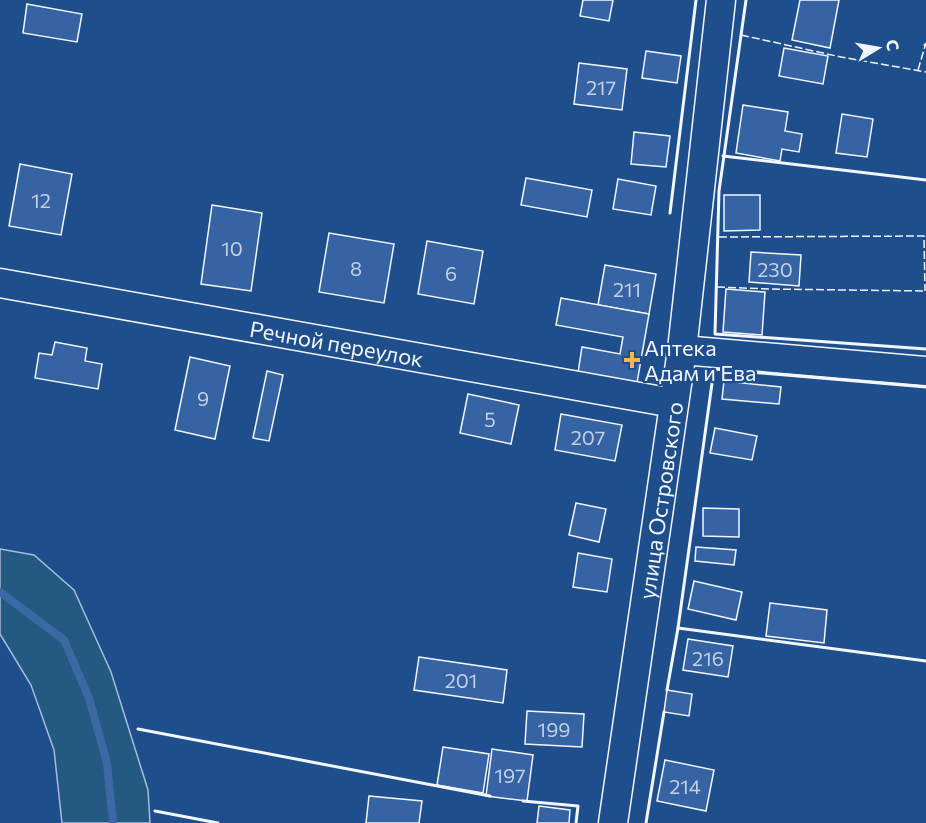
<svg xmlns="http://www.w3.org/2000/svg" width="926" height="823" viewBox="0 0 926 823" font-family="Commissioner,sans-serif">
  <style>
    .green { fill: #245a82; stroke: #a8bbd7; stroke-width: 1.5 }
    .lines { fill: none; stroke-linecap: round; stroke-linejoin: round }
    .stream { stroke: #3b69a3; stroke-width: 8 }
    .building { fill: #3563a3; stroke: #f2f6ff; stroke-width: 1.5 }
    .minor-casing { stroke: #f2f6ff; stroke-width: 31 }
    .minor { stroke: #1f4e8c; stroke-width: 28 }
    .fence { stroke: #f2f6ff; stroke-width: 1.5; stroke-dasharray: 8 3; stroke-linecap: butt }
    .wall { stroke: #f2f6ff; stroke-width: 3 }
    .poi-dot { fill: #ffb74d; stroke: #1f4e8c; stroke-width: 2 }
    .labels { text-anchor: middle; dominant-baseline: central; stroke-width: 4.5; stroke-linejoin: round; paint-order: stroke }
    .number-label { font-size: 20px; fill: #c3d1e8 }
    .street-label { font-size: 22px; fill: #f2f6ff; stroke: #1f4e8c }
    .poi-label { font-size: 22px; fill: #f2f6ff; stroke: #1f4e8c; text-anchor: start }
  </style>
  <rect width="100%" height="100%" fill="#1f4e8c"/>
  <!-- green -->
  <polygon class="green" points="0,549 34,555 74,590 111,672 148,790 150,823 62,823 54,750 31,685 0,634"/>
  <g class="lines">
    <!-- stream -->
    <polyline class="stream" points="0,592 64,640 89,698 107,763 113,823"/>
  </g>
  <!-- building -->
  <g class="building">
    <polygon points="583,0 613,0 609,21 580,16"/>
    <polygon points="800,0 839,0 830,48 792,40"/>
    <polygon points="27,4 82,14 77,42 23,33"/>
    <polygon points="784,48 828,56 823,84 779,76"/>
    <polygon points="646,51 681,56 677,83 642,78"/>
    <polygon points="579,63 627,69 622,110 574,104"/>
    <polygon points="743,105 788,112 785,131 802,134 799,152 782,149 780,161 736,153"/>
    <polygon points="842,114 873,119 867,157 836,153"/>
    <polygon points="634,132 670,136 666,167 631,164"/>
    <polygon points="20,164 72,174 61,235 9,226"/>
    <polygon points="526,178 592,190 587,217 521,205"/>
    <polygon points="618,179 656,186 651,215 613,209"/>
    <polygon points="724,195 760,195 760,230 724,231"/>
    <polygon points="212,205 262,213 251,291 201,284"/>
    <polygon points="329,233 394,244 384,303 319,292"/>
    <polygon points="427,241 483,251 474,304 418,294"/>
    <polygon points="751,252 801,255 799,286 749,282"/>
    <polygon points="605,265 656,274 649,314 598,305"/>
    <polygon points="726,289 765,292 762,335 723,332"/>
    <polygon points="561,298 649,314 637,383 578,373 582,347 620,354 623,337 556,325"/>
    <polygon points="55,342 87,348 85,361 102,364 98,389 35,378 39,353 52,355"/>
    <polygon points="190,357 230,366 215,439 175,430"/>
    <polygon points="267,371 283,375 269,441 253,438"/>
    <polygon points="724,381 781,387 779,404 722,399"/>
    <polygon points="468,394 519,405 511,444 460,433"/>
    <polygon points="561,414 622,425 615,461 555,450"/>
    <polygon points="715,428 757,436 752,460 710,453"/>
    <polygon points="576,503 606,509 599,542 569,535"/>
    <polygon points="703,508 739,509 739,537 703,536"/>
    <polygon points="696,547 736,550 734,565 695,561"/>
    <polygon points="578,553 612,559 607,592 573,587"/>
    <polygon points="694,581 742,592 736,620 688,609"/>
    <polygon points="770,603 827,610 824,643 766,636"/>
    <polygon points="688,639 733,646 728,677 683,670"/>
    <polygon points="419,657 507,670 503,703 414,690"/>
    <polygon points="667,690 692,694 689,716 664,712"/>
    <polygon points="527,711 584,714 582,747 525,744"/>
    <polygon points="443,747 489,754 483,793 437,785"/>
    <polygon points="492,749 533,755 527,801 486,796"/>
    <polygon points="665,760 714,770 706,811 657,801"/>
    <polygon points="369,796 422,801 419,823 366,823"/>
    <polygon points="539,806 570,810 569,823 537,823"/>
  </g>
  <g class="lines">
    <defs>
      <g id="minor">
        <path id="s1" d="M 0,283 L 673,403"/>
        <polyline points="682,350 926,371"/>
        <path id="s2" d="M 613,823 L 682,350 L 721,0"/>
      </g>
    </defs>
    <!-- minor casing -->
    <use href="#minor" class="minor-casing"/>
    <!-- minor -->
    <use href="#minor" class="minor"/>
    <!-- fence -->
    <g class="fence">
      <polyline points="741,35 841,57 926,72"/>
      <polyline points="918,70 926,43"/>
      <polyline points="719,237 924,236 925,291"/>
      <polyline points="717,287 768,289 926,291"/>
    </g>
    <!-- wall -->
    <g class="wall">
      <polyline points="746,0 719,191 715,334 926,349"/>
      <polyline points="925,45 926,45"/>
      <polyline points="723,156 926,180"/>
      <polyline points="670,213 696,0"/>
      <polyline points="678,628 926,661"/>
      <polyline points="667,690 678,628 714,369 926,387"/>
      <polyline points="138,729 490,796"/>
      <polyline points="523,801 578,806 576,823"/>
      <polyline points="155,811 218,823"/>
      <polyline points="646,823 664,712"/>
    </g>
  </g>
  <!-- markers -->
  <path class="poi-dot" d="M629 351h6v6h6v6h-6v6h-6v-6h-6v-6h6z"/>
  <g class="labels">
    <!-- number labels -->
    <g class="number-label">
      <text x="601" y="87">217</text>
      <text x="41" y="200">12</text>
      <text x="232" y="248">10</text>
      <text x="356" y="268">8</text>
      <text x="775" y="269">230</text>
      <text x="451" y="273">6</text>
      <text x="627" y="289">211</text>
      <text x="203" y="398">9</text>
      <text x="490" y="419">5</text>
      <text x="588" y="437">207</text>
      <text x="708" y="658">216</text>
      <text x="461" y="680">201</text>
      <text x="554" y="729">199</text>
      <text x="510" y="775">197</text>
      <text x="685" y="786">214</text>
    </g>
    <!-- street labels -->
    <g class="street-label">
      <text stroke="none"><textPath href="#s1" startOffset="342">Речной переулок</textPath></text>
      <text stroke="none"><textPath href="#s2" startOffset="326">улица Островского</textPath></text>
    </g>
    <!-- poi labels -->
    <g class="poi-label">
      <text x="644" y="347">Аптека<tspan x="644" dy="25">Адам и Ева</tspan></text>
    </g>
  </g>
  <!-- north arrow -->
  <g transform="translate(878 48) rotate(79)" stroke="#1f4e8c" stroke-width="4.5" paint-order="stroke">
  <path d="M0-4.5L10 22L0 15L-10 22Z" fill="#f2f6ff"/>
  <text y="-9" font-size="16" font-weight="bold" text-anchor="middle" fill="#f2f6ff">С</text>
  </g>
</svg>
